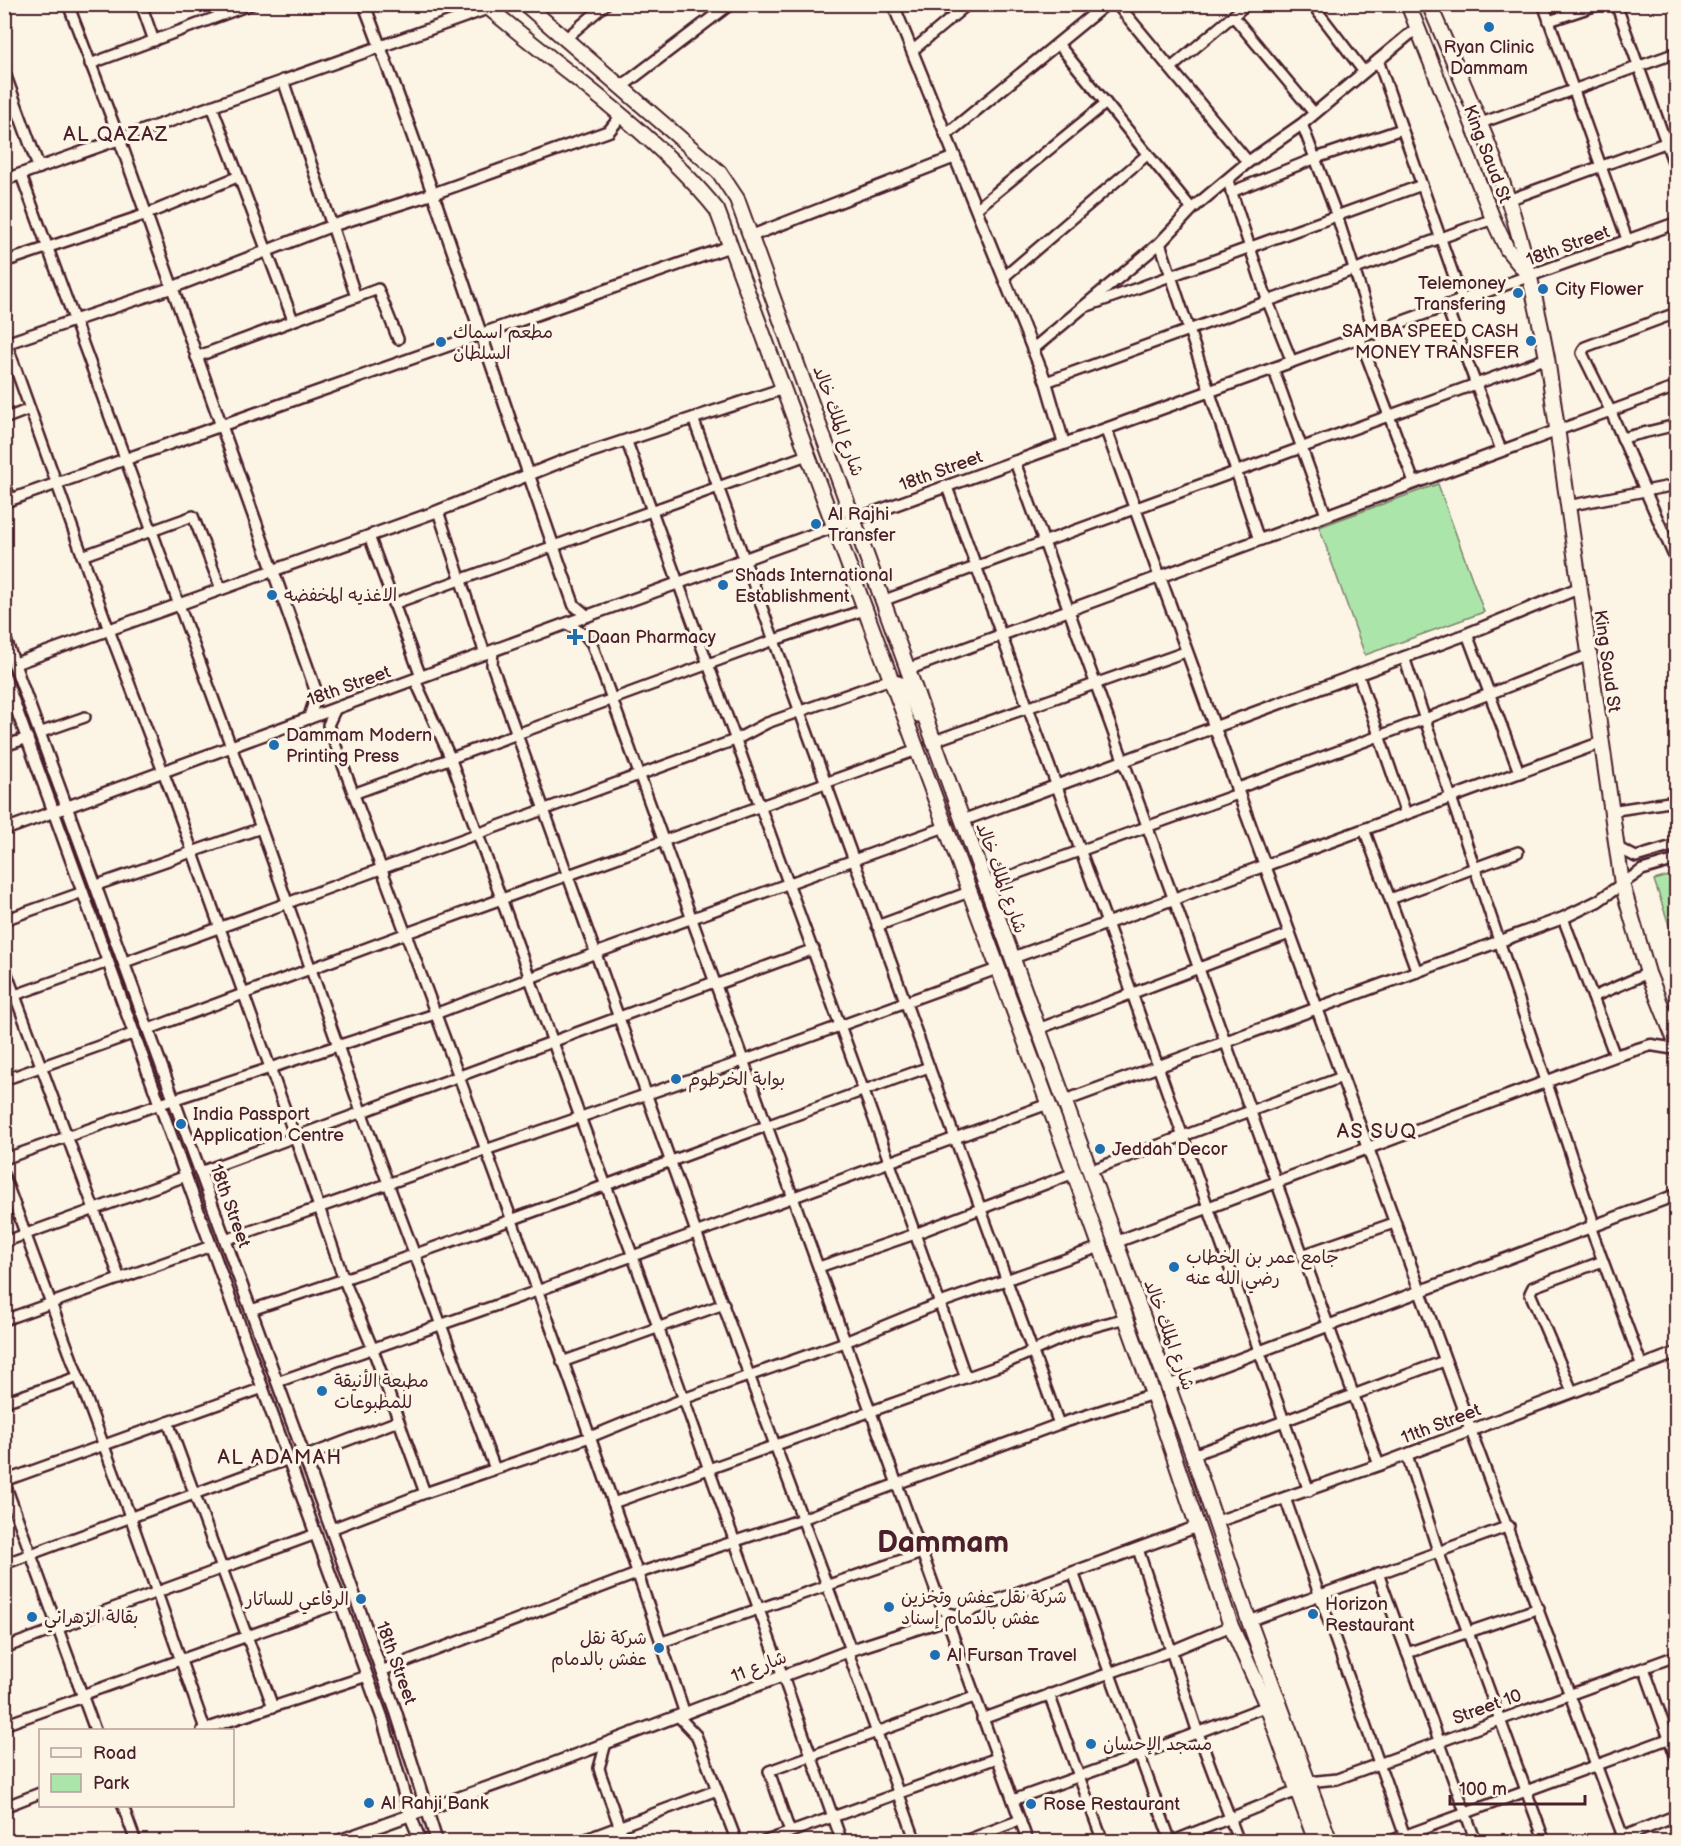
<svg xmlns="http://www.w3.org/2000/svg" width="1681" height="1846" viewBox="0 0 1681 1846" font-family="'Balsamiq Sans','Playpen Sans Arabic',sans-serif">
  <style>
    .green { fill: #ace5aa; stroke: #7b826a; stroke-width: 1.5 }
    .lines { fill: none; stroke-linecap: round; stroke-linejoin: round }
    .minor-casing { stroke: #4a1f2b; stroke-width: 14 }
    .tertiary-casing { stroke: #4a1f2b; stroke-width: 15 }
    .primary-casing { stroke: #4a1f2b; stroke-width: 18 }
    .minor { stroke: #fcf5e5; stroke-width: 9 }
    .tertiary { stroke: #fcf5e5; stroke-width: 10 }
    .primary { stroke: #fcf5e5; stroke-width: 14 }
    .poi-dot { fill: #1f6fb2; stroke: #fcf5e5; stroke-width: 2 }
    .labels { text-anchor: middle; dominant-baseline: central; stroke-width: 6; stroke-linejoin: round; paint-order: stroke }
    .poi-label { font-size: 18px; fill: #4a1f2b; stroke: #fcf5e5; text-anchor: start }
    .street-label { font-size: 18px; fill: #4a1f2b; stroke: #fcf5e5 }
    .neighbourhood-label { font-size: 20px; letter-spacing: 1.5px; fill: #4a1f2b; stroke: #fcf5e5 }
    .town-label { font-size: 30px; font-weight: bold; fill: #4a1f2b; stroke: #fcf5e5 }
  </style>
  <rect width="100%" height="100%" fill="#fcf5e5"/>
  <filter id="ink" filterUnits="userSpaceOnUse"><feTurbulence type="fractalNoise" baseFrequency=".0167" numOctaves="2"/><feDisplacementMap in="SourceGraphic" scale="12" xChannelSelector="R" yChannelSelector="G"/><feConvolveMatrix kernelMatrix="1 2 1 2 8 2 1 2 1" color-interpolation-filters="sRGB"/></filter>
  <g filter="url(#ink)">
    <!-- green -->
    <g class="green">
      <polygon points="1438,484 1484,612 1365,655 1319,527"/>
      <polygon points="1676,874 1676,946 1654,880"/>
    </g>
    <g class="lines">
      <defs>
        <g id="minor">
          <polyline points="68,4 119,138"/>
          <polyline points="141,4 154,41"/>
          <polyline points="1312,4 1364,72"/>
          <polyline points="1543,4 1628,242"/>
          <polyline points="1616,4 1676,170"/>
          <polyline points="1233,16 1314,113"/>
          <polyline points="1549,21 1600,4"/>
          <polyline points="565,39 606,4"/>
          <polyline points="1058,44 1192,209"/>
          <polyline points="912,51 968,4"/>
          <polyline points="1378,60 1463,302"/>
          <polyline points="90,64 252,4"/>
          <polyline points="1171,68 1247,4"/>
          <polyline points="283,80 356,297"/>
          <polyline points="212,106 293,320"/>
          <polyline points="1481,123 1676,53"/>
          <polyline points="1302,124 1337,216 1375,334"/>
          <polyline points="21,175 261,828 361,1111 495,1469"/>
          <polyline points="1228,181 1268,302 1292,362"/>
          <polyline points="1231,192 1316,158 1402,129"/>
          <polyline points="1508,200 1676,139"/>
          <polyline points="976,209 1106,103"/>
          <polyline points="1160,243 1259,540"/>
          <polyline points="4,262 147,214 237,177"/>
          <polyline points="1004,277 1148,154"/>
          <polyline points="1085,307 1422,185"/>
          <polyline points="1447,308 1501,450"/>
          <polyline points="1676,313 1585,347 1582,353 1610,410 1676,561"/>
          <polyline points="4,336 109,630 175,803 295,1137 344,1280 372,1347 425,1493"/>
          <polyline points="1360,339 1414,482"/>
          <polyline points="196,357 378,289 398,339"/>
          <polyline points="1273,368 1326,515"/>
          <polyline points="1046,382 1493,219"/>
          <polyline points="693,418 1059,1424"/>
          <polyline points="4,419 30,409"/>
          <polyline points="1556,431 1676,387"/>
          <polyline points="1622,438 1676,425"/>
          <path d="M 627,442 C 740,754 857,1065 966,1378"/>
          <polyline points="1015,462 1379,1465"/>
          <polyline points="4,482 11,500"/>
          <polyline points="947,487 1107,923 1309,1491"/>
          <polyline points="1567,506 1676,485"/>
          <polyline points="438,511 485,654"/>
          <polyline points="369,536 421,677"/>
          <polyline points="82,556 193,516 221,589"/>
          <polyline points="882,601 1547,358"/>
          <polyline points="393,604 807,455"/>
          <polyline points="567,624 584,634 592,644 942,1608 947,1613 958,1615"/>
          <polyline points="1467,634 1519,772"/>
          <polyline points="493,651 492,665 696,1232 851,1650"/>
          <polyline points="1404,657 1592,1218 1591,1229 1642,1366"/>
          <polyline points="1358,674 1406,814"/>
          <polyline points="415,680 450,757 580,1117 632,1254 842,1842"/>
          <path d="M 336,708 L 328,725 C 450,1053 575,1381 685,1714"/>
          <polyline points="39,733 85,717"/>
          <polyline points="931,742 1185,652"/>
          <polyline points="4,746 28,738"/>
          <polyline points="1236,789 1425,719 1589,655"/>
          <polyline points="353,794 774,640 867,609"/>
          <polyline points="1610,811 1676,801"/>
          <polyline points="1364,829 1417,972"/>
          <polyline points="1616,847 1636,857 1676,845"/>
          <polyline points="1622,884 1642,870 1676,860"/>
          <polyline points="97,885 261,828"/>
          <polyline points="985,885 1238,794"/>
          <polyline points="1390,899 1518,852"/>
          <polyline points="1563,918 1615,1056"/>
          <polyline points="4,920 83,892"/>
          <polyline points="877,926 969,892"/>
          <polyline points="125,962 735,740 767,723 891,679 902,682 918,717"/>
          <polyline points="4,966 120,1279"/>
          <polyline points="715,985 814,949"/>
          <polyline points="1593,997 1648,973"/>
          <polyline points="4,999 108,962"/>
          <polyline points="149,1029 407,933 917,750"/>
          <polyline points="1038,1029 1289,934"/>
          <polyline points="4,1080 135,1033"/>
          <polyline points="4,1159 160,1104 435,1014 596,953 945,827"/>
          <polyline points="1089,1171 1342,1077"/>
          <polyline points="200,1172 714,982"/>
          <polyline points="4,1176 131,1519 205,1729"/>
          <polyline points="225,1240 743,1061 997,969"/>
          <polyline points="4,1242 186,1176"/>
          <polyline points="1302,1255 1394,1223"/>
          <polyline points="819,1267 915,1234 1074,1173"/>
          <path d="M 251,1310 C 479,1236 703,1147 929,1067"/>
          <polyline points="4,1320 211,1246"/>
          <polyline points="562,1362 724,1304"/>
          <polyline points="277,1382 537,1291 1048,1104"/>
          <polyline points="1572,1391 1530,1293 1533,1287 1603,1261"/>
          <polyline points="4,1402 78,1377"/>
          <polyline points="168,1422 273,1707"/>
          <polyline points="1471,1431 1625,1842"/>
          <polyline points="1193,1455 1444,1361"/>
          <polyline points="1407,1455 1438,1551 1545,1842"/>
          <polyline points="304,1457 398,1421"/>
          <polyline points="4,1481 263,1388"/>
          <polyline points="4,1481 95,1730"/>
          <polyline points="1285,1498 1407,1842"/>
          <polyline points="613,1503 1004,1364 1078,1331 1126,1318"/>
          <polyline points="331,1529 425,1493 590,1437 683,1399 845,1342 940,1303 1100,1247"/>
          <polyline points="1138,1549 1198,1733 1239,1842"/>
          <polyline points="4,1564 289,1459"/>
          <polyline points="1073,1572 1171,1842"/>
          <polyline points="1378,1573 1476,1842"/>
          <polyline points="947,1619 1028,1842"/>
          <polyline points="1249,1621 1509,1526"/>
          <polyline points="662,1642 922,1553"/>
          <polyline points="4,1648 316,1534"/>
          <polyline points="848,1652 916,1842"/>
          <polyline points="1407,1653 1539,1608"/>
          <polyline points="1644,1668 1676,1758"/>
          <polyline points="381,1671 639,1573 802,1519 1059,1424 1153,1394"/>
          <polyline points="1049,1694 1103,1842"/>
          <polyline points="82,1695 340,1603"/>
          <polyline points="678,1716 696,1735 737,1842"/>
          <polyline points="982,1719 1171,1651 1231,1626"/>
          <polyline points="4,1725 83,1697"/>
          <polyline points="202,1730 367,1676"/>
          <polyline points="606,1743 599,1768 601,1775 625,1842"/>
          <polyline points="1308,1782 1337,1779 1676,1656"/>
          <polyline points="1013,1800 1139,1755 1267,1706"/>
          <polyline points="123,1806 136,1842"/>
          <polyline points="4,1807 40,1793"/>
          <polyline points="790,1832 769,1771 974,1697"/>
          <polyline points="578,1842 717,1790"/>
          <polyline points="763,1842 997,1758"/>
          <polyline points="962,1842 1020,1820"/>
          <polyline points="1171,1842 1297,1791"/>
          <polyline points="1387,1842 1676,1736"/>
        </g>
        <g id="tertiary">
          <path d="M 364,4 C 440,203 503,405 574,605 L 587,616"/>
          <polyline points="893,4 1046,382 1064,444"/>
          <polyline points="1117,4 1248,162"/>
          <polyline points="4,72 39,168"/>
          <polyline points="621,87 730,4"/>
          <polyline points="946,135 1106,4"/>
          <polyline points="119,138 317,694 309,718"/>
          <polyline points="4,180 489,8"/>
          <polyline points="751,236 955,157"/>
          <polyline points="4,344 171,288 331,226 435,193 609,131 621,116"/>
          <polyline points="1033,349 1160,243 1192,209 1248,162 1302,124 1418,27"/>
          <polyline points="1106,429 1471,1431"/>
          <polyline points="4,502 731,246"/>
          <polyline points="4,636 331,1529 396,1712 437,1842"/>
          <polyline points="14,664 438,511 563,461 782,389"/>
          <polyline points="906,670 1556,431"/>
          <polyline points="4,675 382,1717 410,1815 421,1842"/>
          <polyline points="961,821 1467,634 1579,588"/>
          <polyline points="4,830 587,616 1676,223"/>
          <polyline points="1012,958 1600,743"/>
          <polyline points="1064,1101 1563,918 1598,901 1622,884"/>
          <polyline points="1116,1242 1615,1056 1651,1045 1676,1049"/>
          <polyline points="1168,1386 1676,1195"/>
          <polyline points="1216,1522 1379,1465 1676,1353"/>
          <polyline points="335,1842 528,1773 851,1650 947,1619 1196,1527"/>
          <polyline points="1611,1842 1676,1816"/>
        </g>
        <g id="primary">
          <path d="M 484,4 C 562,70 653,131 717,210 L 1074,1173 L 1153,1394 L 1231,1626 L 1267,1706 L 1316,1842"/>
          <polyline points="525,4 719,172 737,199 1193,1455 1249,1621 1330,1842"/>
          <polyline points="1408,4 1493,219 1507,249 1525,271"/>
          <path d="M 1429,4 C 1457,69 1486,133 1508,199 C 1525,251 1537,305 1547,358 L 1622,884 L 1648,973 L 1676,1043"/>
        </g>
      </defs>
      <!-- minor casing -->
      <use href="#minor" class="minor-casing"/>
      <!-- tertiary casing -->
      <use href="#tertiary" class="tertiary-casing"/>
      <!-- primary casing -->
      <use href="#primary" class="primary-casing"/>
      <!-- minor -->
      <use href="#minor" class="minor"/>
      <!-- tertiary -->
      <use href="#tertiary" class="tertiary"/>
      <!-- primary -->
      <use href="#primary" class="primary"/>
    </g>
  </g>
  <!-- markers -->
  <g class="poi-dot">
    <circle cx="1489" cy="27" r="6"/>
    <circle cx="1543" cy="289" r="6"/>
    <circle cx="1518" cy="293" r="6"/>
    <circle cx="1531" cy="341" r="6"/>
    <circle cx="441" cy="342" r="6"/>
    <circle cx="816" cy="524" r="6"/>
    <circle cx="723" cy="585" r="6"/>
    <circle cx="272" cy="595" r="6"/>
    <path d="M572 628h6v6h6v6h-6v6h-6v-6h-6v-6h6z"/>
    <circle cx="274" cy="745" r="6"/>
    <circle cx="676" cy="1079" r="6"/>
    <circle cx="181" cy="1124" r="6"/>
    <circle cx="1100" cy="1149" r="6"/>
    <circle cx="1174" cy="1267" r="6"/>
    <circle cx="322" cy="1391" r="6"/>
    <circle cx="361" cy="1599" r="6"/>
    <circle cx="889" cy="1607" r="6"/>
    <circle cx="1313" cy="1614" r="6"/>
    <circle cx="32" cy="1617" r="6"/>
    <circle cx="659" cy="1648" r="6"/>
    <circle cx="935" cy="1655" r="6"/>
    <circle cx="1091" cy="1744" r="6"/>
    <circle cx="369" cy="1803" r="6"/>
    <circle cx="1031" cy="1804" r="6"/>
  </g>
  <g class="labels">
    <!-- poi labels -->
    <g class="poi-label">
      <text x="1489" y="47" text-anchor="middle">Ryan Clinic<tspan x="1489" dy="21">Dammam</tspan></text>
      <text x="1506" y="283" text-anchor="end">Telemoney<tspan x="1506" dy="21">Transfering</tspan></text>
      <text x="1555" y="289">City Flower</text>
      <text x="1519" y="331" text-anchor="end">SAMBA SPEED CASH<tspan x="1519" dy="21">MONEY TRANSFER</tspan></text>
      <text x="453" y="332">مطعم اسماك<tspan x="453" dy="21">السلطان</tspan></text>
      <text x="828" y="514">Al Rajhi<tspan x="828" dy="21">Transfer</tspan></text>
      <text x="735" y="575">Shads International<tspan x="735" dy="21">Establishment</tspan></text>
      <text x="284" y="595">الاغذيه المخفضه</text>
      <text x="587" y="637">Daan Pharmacy</text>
      <text x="286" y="735">Dammam Modern<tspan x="286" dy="21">Printing Press</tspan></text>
      <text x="688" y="1079">بوابة الخرطوم</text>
      <text x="193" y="1114">India Passport<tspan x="193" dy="21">Application Centre</tspan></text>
      <text x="1112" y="1149">Jeddah Decor</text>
      <text x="1186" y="1257">جامع عمر بن الخطاب<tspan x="1186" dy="21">رضي الله عنه</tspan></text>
      <text x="334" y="1381">مطبعة الأنيقة<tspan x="334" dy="21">للمطبوعات</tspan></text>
      <text x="901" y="1597">شركة نقل عفش وتخزين<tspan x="901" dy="21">عفش بالدمام إسناد</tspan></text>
      <text x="349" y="1599" text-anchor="end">الرفاعي للساتار</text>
      <text x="1325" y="1604">Horizon<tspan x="1325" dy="21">Restaurant</tspan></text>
      <text x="44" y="1617">بقالة الزهراني</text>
      <text x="647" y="1638" text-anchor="end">شركة نقل<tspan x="647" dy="21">عفش بالدمام</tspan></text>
      <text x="947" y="1655">Al Fursan Travel</text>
      <text x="1103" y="1744">مسجد الإحسان</text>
      <text x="381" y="1803">Al Rahji Bank</text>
      <text x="1043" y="1804">Rose Restaurant</text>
    </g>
    <!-- street labels -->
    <g class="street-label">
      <text transform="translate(1487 154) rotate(69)">King Saud St</text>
      <text transform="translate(1568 246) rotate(-20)">18th Street</text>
      <text transform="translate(838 421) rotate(70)">شارع الملك خالد</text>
      <text transform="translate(941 471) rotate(-20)">18th Street</text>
      <text transform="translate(1607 661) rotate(82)">King Saud St</text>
      <text transform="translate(349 686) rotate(-20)">18th Street</text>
      <text transform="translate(1001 878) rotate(70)">شارع الملك خالد</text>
      <text transform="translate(230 1206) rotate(70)">18th Street</text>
      <text transform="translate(1169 1335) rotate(70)">شارع الملك خالد</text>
      <text transform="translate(1441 1424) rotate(-21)">11th Street</text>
      <text transform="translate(396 1663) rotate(70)">18th Street</text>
      <text transform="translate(759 1667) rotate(-21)">شارع 11</text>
      <text transform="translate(1487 1707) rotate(-20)">Street 10</text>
    </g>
    <!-- neighbourhood labels -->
    <g class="neighbourhood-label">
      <text x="116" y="135">AL QAZAZ</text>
      <text x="1377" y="1132">AS SUQ</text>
      <text x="280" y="1458">AL ADAMAH</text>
    </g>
    <!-- town labels -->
    <g class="town-label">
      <text x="943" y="1543">Dammam</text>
    </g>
  </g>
  <!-- margin -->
  <rect width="1681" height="1846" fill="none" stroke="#fcf5e5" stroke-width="24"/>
  <rect x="12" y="12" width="1657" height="1822" fill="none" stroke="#4a1f2b" stroke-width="2" filter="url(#ink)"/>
  <!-- legend -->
  <rect x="39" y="1729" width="195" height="78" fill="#fcf5e5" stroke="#b59f9b" stroke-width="1.5"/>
  <rect x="51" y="1748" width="30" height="9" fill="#fcf5e5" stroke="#b59f9b" stroke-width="1.5"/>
  <text x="93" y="1759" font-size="18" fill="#4a1f2b">Road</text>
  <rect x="51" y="1774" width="30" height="18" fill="#ace5aa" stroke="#b59f9b" stroke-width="1.5"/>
  <text x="93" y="1789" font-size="18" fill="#4a1f2b">Park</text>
  <!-- scale -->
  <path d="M1450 1795v9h135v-9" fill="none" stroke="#4a1f2b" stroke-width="3"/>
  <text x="1459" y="1795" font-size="18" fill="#4a1f2b" stroke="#fcf5e5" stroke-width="4.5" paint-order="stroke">100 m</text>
</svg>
